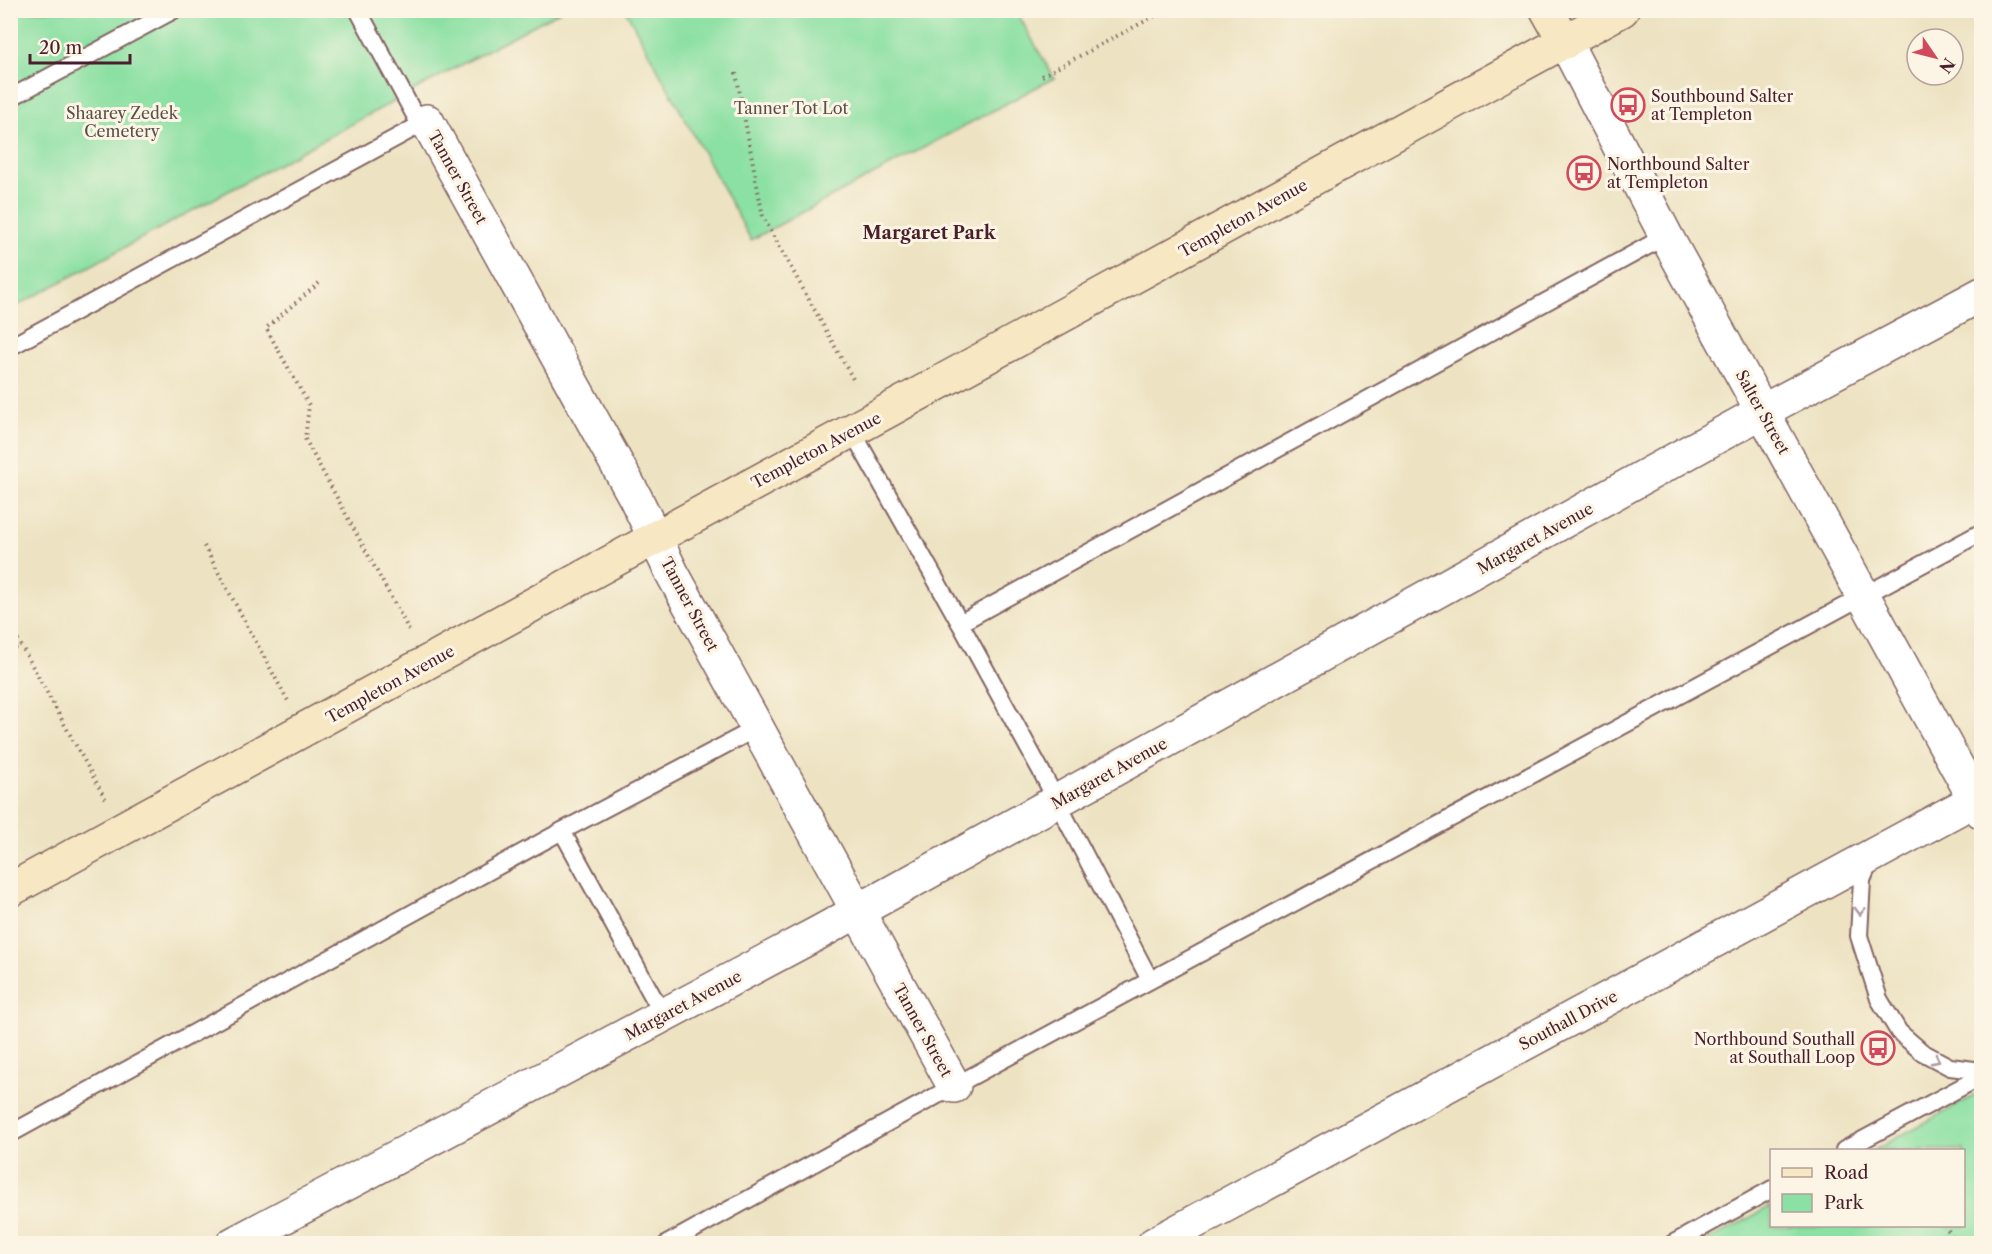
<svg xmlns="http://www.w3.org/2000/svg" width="1992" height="1254" viewBox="0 0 1992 1254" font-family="'Libre Caslon Text',serif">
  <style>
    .green { fill: #8be0a3; stroke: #6a8067; stroke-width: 1.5 }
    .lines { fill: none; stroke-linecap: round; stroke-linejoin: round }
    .lane-casing { stroke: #836460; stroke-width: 20 }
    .street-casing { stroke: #836460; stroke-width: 36 }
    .secondary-casing { stroke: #836460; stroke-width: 36 }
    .path { stroke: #836460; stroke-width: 4; stroke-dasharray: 1.5 4.5; stroke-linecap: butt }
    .lane { stroke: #fff; stroke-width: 16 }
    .street { stroke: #fff; stroke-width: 33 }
    .secondary { stroke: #f7e8c3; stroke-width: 33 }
    .oneway { stroke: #ae9aa0 }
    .labels { text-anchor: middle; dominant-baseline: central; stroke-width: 6; stroke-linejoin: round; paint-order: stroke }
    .poi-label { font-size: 16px; fill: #4a1f2b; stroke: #fcf5e5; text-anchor: start }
    .park-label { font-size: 16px; fill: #5a4f49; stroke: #fcf5e5 }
    .street-label { font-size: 16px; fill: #4a1f2b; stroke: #fcf5e5 }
    .neighbourhood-label { font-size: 18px; font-weight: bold; fill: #4a1f2b; stroke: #fcf5e5 }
  </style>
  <rect width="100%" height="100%" fill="#fcf5e5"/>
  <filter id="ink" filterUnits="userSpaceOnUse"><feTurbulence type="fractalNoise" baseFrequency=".0167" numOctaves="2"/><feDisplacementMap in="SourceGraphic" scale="12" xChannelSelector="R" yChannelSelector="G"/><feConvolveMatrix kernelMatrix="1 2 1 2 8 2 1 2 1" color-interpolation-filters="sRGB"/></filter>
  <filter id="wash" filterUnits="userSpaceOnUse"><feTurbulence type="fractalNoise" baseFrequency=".008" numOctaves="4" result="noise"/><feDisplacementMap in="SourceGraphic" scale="24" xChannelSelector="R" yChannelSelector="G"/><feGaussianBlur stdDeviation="1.35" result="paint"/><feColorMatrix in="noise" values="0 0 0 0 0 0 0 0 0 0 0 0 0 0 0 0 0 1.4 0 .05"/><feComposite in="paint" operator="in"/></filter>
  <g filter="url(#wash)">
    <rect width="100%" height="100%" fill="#ede3c3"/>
    <!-- green -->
    <g class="green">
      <polygon points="11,11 560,11 11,309"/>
      <polygon points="626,11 1016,11 1054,78 751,240"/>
      <polygon points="1981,1092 1981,1243 1703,1243 1771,1206 1772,1226 1964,1226 1964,1150 1874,1150"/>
    </g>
  </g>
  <g filter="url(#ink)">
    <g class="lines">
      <defs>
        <g id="lane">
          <polyline points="358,10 420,125"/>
          <polyline points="10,98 174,10"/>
          <polyline points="10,347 427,121"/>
          <polyline points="852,431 960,623 1666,236"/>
          <polyline points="960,623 1040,769 1150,980"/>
          <polyline points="562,831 663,1015"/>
          <polyline points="1870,861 1862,880 1859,936 1879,999 1899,1032 1922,1052 1950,1067 1982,1071"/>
          <polyline points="10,1134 562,831 757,728"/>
          <polyline points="1844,1150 1982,1076"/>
          <polyline points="667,1244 954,1086 1982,532"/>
          <polyline points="1672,1244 1772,1189"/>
        </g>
        <g id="street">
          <polyline points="1565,42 1666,236 1982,812"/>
          <polyline points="427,121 635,497 672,573 954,1086"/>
          <polyline points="233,1244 820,932 1763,411 1982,294"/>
          <polyline points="1154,1244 1982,796"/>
        </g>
        <g id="secondary">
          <polyline points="1547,10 1565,42"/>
          <polyline points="10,890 1622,10"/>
        </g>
      </defs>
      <!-- lane casing -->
      <use href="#lane" class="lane-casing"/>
      <!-- street casing -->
      <use href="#street" class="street-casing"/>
      <!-- secondary casing -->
      <use href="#secondary" class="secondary-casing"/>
      <!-- path -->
      <g class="path">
        <polyline points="736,73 763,217 853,379"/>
        <polyline points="1042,76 1166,10"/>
        <polyline points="319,283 266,328 309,405 305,439 411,634"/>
        <polyline points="204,546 288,701"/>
        <polyline points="12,629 106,800"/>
        <polyline points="10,650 21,645"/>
        <polyline points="1948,1230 1955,1244"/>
      </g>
      <!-- lane -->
      <use href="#lane" class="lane"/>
      <!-- street -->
      <use href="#street" class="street"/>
      <!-- secondary -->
      <use href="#secondary" class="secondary"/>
    </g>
    <!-- one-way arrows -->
    <defs><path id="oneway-chevron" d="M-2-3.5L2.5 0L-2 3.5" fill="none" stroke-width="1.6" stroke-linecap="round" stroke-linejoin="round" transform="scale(1.5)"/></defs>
    <g class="oneway">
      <use href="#oneway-chevron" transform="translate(1860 911) rotate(92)"/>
      <use href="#oneway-chevron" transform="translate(1936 1060) rotate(28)"/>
    </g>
  </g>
  <!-- icons -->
  <defs>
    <symbol id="bus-ring" viewBox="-11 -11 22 22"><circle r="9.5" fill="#fcf5e5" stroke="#d1495b" stroke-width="1.5"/><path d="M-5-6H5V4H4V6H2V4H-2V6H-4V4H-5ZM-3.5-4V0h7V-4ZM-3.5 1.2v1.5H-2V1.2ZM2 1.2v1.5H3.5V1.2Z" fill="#d1495b"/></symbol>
  </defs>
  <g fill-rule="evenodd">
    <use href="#bus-ring" x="1609" y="86" width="38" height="38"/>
    <use href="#bus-ring" x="1565" y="154" width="38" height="38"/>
    <use href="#bus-ring" x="1859" y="1029" width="38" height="38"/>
  </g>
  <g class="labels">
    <!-- poi labels -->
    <g class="poi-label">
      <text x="1651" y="96">Southbound Salter<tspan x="1651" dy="18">at Templeton</tspan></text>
      <text x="1607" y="164">Northbound Salter<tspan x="1607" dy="18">at Templeton</tspan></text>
      <text x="1855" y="1039" text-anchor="end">Northbound Southall<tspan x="1855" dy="18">at Southall Loop</tspan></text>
    </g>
    <!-- park labels -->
    <g class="park-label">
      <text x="791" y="108">Tanner Tot Lot</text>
      <text x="122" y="113">Shaarey Zedek<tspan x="122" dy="18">Cemetery</tspan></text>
    </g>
    <!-- street labels -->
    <g class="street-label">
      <text transform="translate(458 177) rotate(61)">Tanner Street</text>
      <text transform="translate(1243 218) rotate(-29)">Templeton Avenue</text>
      <text transform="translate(1763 412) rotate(61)">Salter Street</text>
      <text transform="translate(816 450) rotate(-28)">Templeton Avenue</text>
      <text transform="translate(1535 538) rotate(-29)">Margaret Avenue</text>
      <text transform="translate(690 604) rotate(62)">Tanner Street</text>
      <text transform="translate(390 684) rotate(-29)">Templeton Avenue</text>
      <text transform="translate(1109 773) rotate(-29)">Margaret Avenue</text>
      <text transform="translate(683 1005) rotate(-28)">Margaret Avenue</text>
      <text transform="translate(1568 1020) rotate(-28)">Southall Drive</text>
      <text transform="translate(923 1030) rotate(61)">Tanner Street</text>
    </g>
    <!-- neighbourhood labels -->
    <g class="neighbourhood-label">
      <text x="929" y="233">Margaret Park</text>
    </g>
  </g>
  <!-- margin -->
  <rect width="1992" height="1254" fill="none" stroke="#fcf5e5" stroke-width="36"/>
  <!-- legend -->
  <rect x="1770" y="1149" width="195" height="78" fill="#fcf5e5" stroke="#b59f9b" stroke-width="1.5"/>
  <rect x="1782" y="1168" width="30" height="9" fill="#f7e8c3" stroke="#b59f9b" stroke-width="1.5"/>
  <text x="1824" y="1179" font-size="18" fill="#4a1f2b">Road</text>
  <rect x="1782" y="1194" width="30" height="18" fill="#8be0a3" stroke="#b59f9b" stroke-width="1.5"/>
  <text x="1824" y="1209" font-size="18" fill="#4a1f2b">Park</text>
  <!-- north arrow -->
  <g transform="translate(1935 57) rotate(125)"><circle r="28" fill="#fcf5e5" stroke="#b59f9b" stroke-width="1.5"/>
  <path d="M0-4.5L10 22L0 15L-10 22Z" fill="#d1495b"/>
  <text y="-9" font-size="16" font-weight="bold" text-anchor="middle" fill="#4a1f2b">N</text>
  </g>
  <!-- scale -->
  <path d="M30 54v9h100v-9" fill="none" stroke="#4a1f2b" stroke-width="3"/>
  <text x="39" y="54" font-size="18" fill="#4a1f2b" stroke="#fcf5e5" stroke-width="4.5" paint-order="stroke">20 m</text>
</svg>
